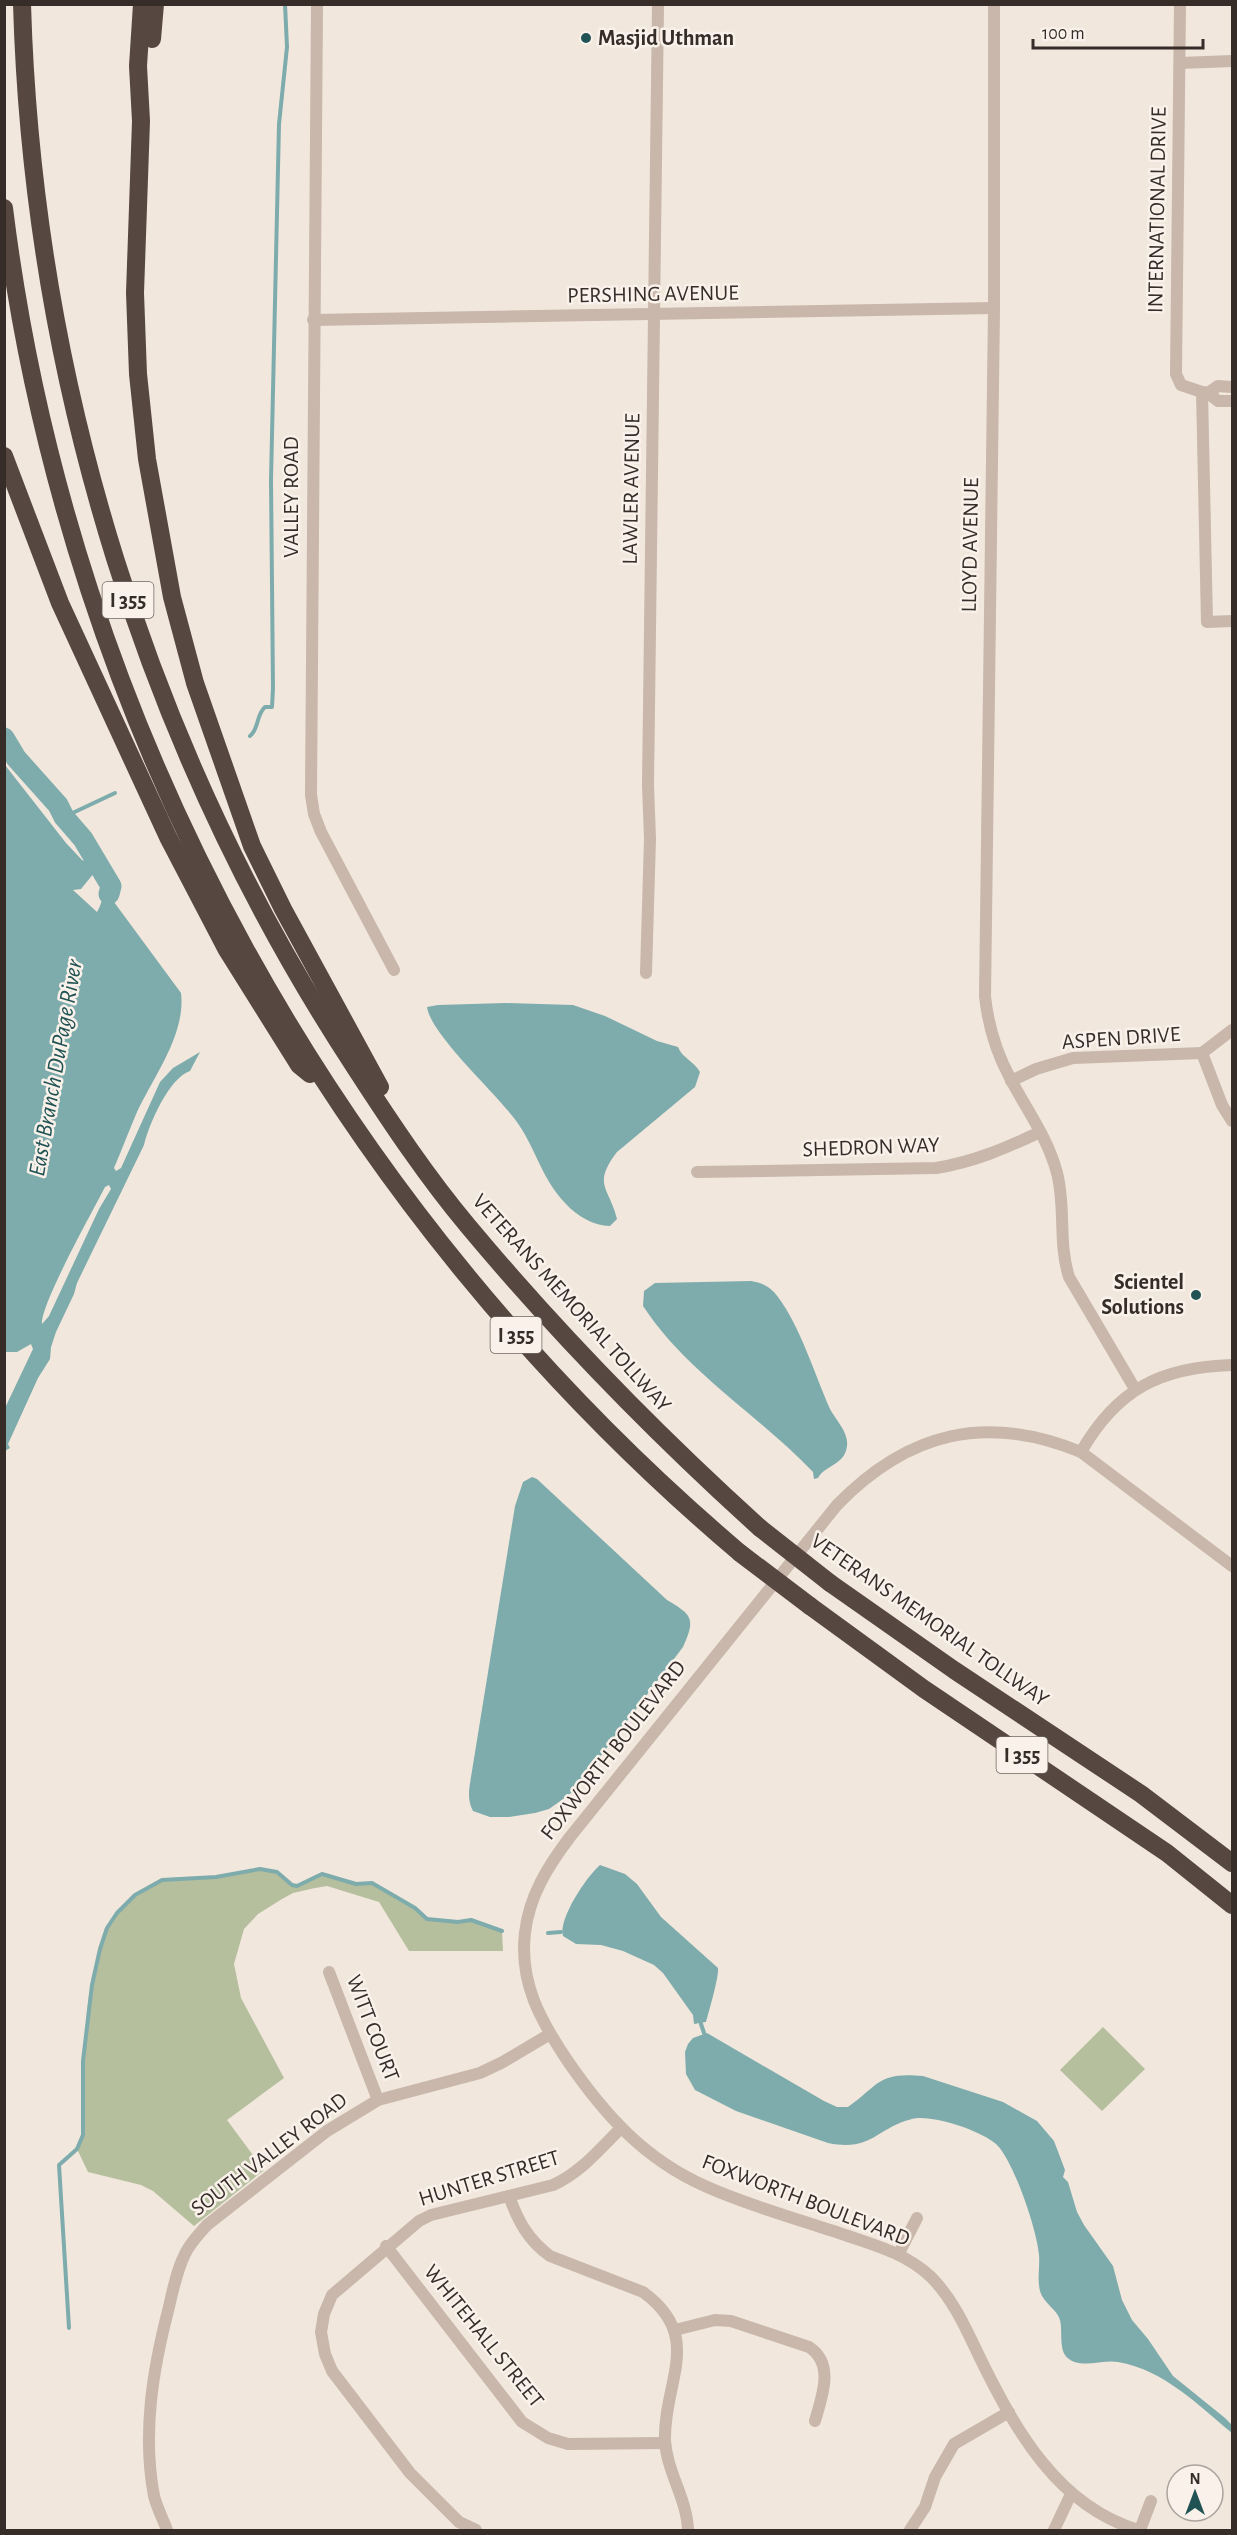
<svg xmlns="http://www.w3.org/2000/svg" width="1237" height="2535" viewBox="0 0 1237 2535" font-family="'Alegreya Sans',sans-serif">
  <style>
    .green { fill: #b5bf9e }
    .water { fill: #7eacac; fill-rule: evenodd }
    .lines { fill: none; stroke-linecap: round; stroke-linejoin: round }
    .stream { stroke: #7eacac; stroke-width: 4 }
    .river { stroke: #7eacac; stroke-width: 21 }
    .minor { stroke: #c8b7aa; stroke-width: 12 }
    .motorway { stroke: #564741; stroke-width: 18 }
    .motorway-bridge { stroke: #564741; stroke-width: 18 }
    .poi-dot { fill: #215355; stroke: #f9f1ea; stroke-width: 2 }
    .labels { text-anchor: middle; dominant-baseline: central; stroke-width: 5; stroke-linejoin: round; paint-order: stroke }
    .shield { fill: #f9f1ea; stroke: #706863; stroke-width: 1.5 }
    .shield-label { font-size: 21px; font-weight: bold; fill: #362d29 }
    .poi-label { font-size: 22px; font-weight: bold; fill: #362d29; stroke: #f9f1ea; text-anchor: start }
    .street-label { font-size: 22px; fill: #362d29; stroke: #f9f1ea }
    .water-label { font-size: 24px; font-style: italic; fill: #215355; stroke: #f9f1ea }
  </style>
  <rect width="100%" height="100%" fill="#f1e7dd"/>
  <!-- green -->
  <g class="green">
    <path d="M 260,1869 L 277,1872 L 292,1885 L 298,1886 L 322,1874 L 356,1884 L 372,1883 L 415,1908 L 427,1919 L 458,1922 L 471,1920 L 502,1931 L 503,1951 L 409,1951 L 379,1902 L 327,1886 L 315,1888 L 293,1893 L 282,1899 L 258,1914 L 244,1929 L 234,1964 L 241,1998 L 284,2078 L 227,2120 L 264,2170 L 194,2226 L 153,2191 L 141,2185 L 88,2172 L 77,2149 C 88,2120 82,2089 84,2059 C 87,1997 92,1906 160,1881 C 176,1875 198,1878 215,1877 C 230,1876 245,1872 260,1869 Z"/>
    <polygon points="1103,2027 1145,2069 1102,2111 1060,2070"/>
  </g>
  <!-- water -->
  <g class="water">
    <path d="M 5,765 L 66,843 L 82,860 L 111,872 L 111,886 L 109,889 L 114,902 L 181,993 C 186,1034 154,1076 137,1112 C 129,1131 122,1149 114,1168 L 116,1171 L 121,1168 L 160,1082 L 173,1068 L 200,1052 L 190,1071 C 169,1078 149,1124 144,1145 L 77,1283 L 74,1294 L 56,1332 L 51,1347 L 50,1359 L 38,1378 L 8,1444 L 10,1448 L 5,1451 L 5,1408 L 33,1349 L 31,1344 L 17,1352 L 5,1352 ZM 94,873 C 106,882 104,901 97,912 L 73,890 L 81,889 ZM 109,1185 L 111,1189 L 99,1209 L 49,1316 L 42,1324 C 40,1305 94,1209 105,1187 Z"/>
    <path d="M 505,1003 L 573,1005 L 605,1016 L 657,1041 L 678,1047 C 682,1058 694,1061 700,1072 L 695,1087 L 617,1152 C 592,1185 609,1187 617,1219 L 610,1226 C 594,1226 577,1216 566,1204 C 542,1179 537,1152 519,1125 C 500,1096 431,1036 427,1007 L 438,1005 Z"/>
    <path d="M 751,1281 C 763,1283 771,1287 778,1297 C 800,1326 815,1375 830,1409 C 836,1420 849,1433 847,1446 C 845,1465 825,1465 818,1478 L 814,1479 L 813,1472 C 759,1415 687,1373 643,1306 L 644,1291 L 655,1283 Z"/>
    <path d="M 532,1477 L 537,1479 L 667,1600 C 692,1615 696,1618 683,1647 L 575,1790 L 559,1802 L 549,1809 L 535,1813 L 509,1817 L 490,1817 L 473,1811 C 467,1800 469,1789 471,1777 L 515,1506 L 523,1482 Z"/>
    <path d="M 600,1865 L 625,1874 L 637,1884 L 661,1917 L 718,1968 C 719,1977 709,2011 706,2022 L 694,2024 L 693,2015 L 663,1973 L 654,1965 L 623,1951 L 601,1945 L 576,1944 L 563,1936 C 558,1919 587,1876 600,1865 Z"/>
    <path d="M 707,2033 L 824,2101 L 837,2107 L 848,2107 C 880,2084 878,2072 923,2076 L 1003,2102 L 1037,2121 L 1054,2141 L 1065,2170 L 1063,2177 L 1068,2182 L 1077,2212 L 1084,2225 L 1113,2266 L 1122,2300 L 1132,2320 L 1148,2339 L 1173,2376 L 1225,2418 L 1232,2425 L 1232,2433 C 1198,2405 1164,2370 1118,2362 C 1104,2359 1082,2369 1069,2359 C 1058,2352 1063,2332 1060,2320 C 1057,2309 1043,2303 1040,2291 C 1037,2279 1040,2266 1039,2255 C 1037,2230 1014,2162 997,2145 C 982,2131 932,2114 912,2119 C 876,2128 872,2152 828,2143 L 736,2111 L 695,2090 L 686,2074 L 685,2052 L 688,2044 L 693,2038 Z"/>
  </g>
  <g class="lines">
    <!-- stream -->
    <g class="stream">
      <path d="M 250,736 C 259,729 256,715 265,707 L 272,707 L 273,688 L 271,480 L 279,124 L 287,47 L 285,4"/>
      <polyline points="64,817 115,793"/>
      <polyline points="548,1933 561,1932"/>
      <polyline points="701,2024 704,2033"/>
      <polyline points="69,2328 59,2165 77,2149 83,2135 83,2061 92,1985 100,1949 107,1928 117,1913 135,1895 162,1880 216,1877 260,1869 277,1872 292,1885 297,1886 322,1874 356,1884 372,1883 415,1908 427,1919 458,1922 471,1920 502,1931"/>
    </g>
    <!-- river -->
    <polyline class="river" points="4,738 16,758 58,805 64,817 83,839 111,886 109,894"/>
    <!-- minor -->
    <g class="minor">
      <polyline points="317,4 311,795 314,814 321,832 394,970"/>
      <path d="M 994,4 L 994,308 L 985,996 C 988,1025 996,1052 1010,1078 C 1026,1109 1048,1138 1057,1173 C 1066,1207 1058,1243 1069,1277 L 1135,1389"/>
      <polyline points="1180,4 1176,374 1181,385 1202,392 1208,393 1218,386 1232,387"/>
      <polyline points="1180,63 1232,61"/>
      <polyline points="313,320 994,308"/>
      <polyline points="1202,392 1207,622 1232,621"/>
      <polyline points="1208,393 1218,401 1232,401"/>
      <polyline points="646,973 650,839 648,785 658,4"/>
      <polyline points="1202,1053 1222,1105 1232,1121"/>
      <polyline points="1202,1053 1232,1030"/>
      <polyline points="1011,1081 1036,1069 1073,1058 1202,1053"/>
      <path d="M 697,1172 L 936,1168 C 974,1162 1006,1148 1040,1132"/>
      <path d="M 1081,1452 C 1117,1389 1161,1367 1232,1365"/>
      <polyline points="329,1972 378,2100"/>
      <path d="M 509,2196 C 518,2221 528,2240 550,2256 L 643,2292 C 705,2337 663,2382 665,2441 C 667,2472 687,2499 688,2530"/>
      <polyline points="386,2246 522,2422 548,2438 568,2444 665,2443"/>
      <polyline points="899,2253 917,2218"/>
      <path d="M 675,2330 L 715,2320 L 731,2321 L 809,2347 C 835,2364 822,2396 815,2421"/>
      <path d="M 167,2530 C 163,2519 157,2508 154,2496 C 142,2433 153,2368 169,2307 C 173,2289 177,2270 185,2254 C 190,2243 199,2234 207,2225 L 327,2131 L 378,2100 L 480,2073 L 503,2062 L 550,2034"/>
      <path d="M 476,2530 L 459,2522 L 410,2473 L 332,2371 L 325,2354 L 321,2332 L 324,2314 L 332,2295 L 419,2221 L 431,2215 L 553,2185 C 580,2173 599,2150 620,2129"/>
      <polyline points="910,2530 925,2507 935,2477 954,2444 1009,2412"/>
      <polyline points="1054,2530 1071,2494"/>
      <path d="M 1138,2530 C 1058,2506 1016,2431 981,2360 C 967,2331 954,2300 931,2277 C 907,2254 875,2245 845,2235 C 798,2219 749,2206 705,2186 C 644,2159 604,2114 567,2060 C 541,2021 519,1983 525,1933 C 529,1896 548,1866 570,1837 L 837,1505 C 908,1432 986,1413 1081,1452 L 1232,1566"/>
      <polyline points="1140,2530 1151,2501"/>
    </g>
    <!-- motorway -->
    <g class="motorway">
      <path d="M 22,4 C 33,381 149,754 356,1069 C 391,1123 427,1177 468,1226 C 559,1335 655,1433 760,1528"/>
      <polyline points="142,4 138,66 141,121 135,293 138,374 147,459 172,597 195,683 252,846 283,909 380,1087"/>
      <polyline points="152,39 155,4"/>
      <path d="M 4,208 C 69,733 338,1212 740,1553"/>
      <polyline points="4,456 60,603 168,837 227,950 299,1065 310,1074"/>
      <polyline points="830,1583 954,1670 1141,1794 1232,1863"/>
      <polyline points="810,1606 924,1689 1167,1853 1232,1905"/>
    </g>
    <!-- motorway-bridge -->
    <g class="motorway-bridge">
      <polyline points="760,1528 830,1583"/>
      <polyline points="740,1553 810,1606"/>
    </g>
  </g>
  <!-- markers -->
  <g class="poi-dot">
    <circle cx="586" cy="38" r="6"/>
    <circle cx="1196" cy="1295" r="6"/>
  </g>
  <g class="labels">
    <!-- shield labels -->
    <g class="shield">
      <rect x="102.5" y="582" width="51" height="36" rx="4.5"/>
      <rect x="490.5" y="1317" width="51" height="36" rx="4.5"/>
      <rect x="996.5" y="1737" width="51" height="36" rx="4.5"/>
    </g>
    <g class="shield-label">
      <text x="128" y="600">I 355</text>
      <text x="516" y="1335">I 355</text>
      <text x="1022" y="1755">I 355</text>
    </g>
    <!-- poi labels -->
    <g class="poi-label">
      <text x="598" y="38">Masjid Uthman</text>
      <text x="1184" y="1282" text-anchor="end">Scientel<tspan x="1184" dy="25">Solutions</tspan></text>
    </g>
    <!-- street labels -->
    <g class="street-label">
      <text transform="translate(1157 210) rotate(-89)">INTERNATIONAL DRIVE</text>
      <text transform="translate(653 294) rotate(-1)">PERSHING AVENUE</text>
      <text transform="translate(631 489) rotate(-89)">LAWLER AVENUE</text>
      <text transform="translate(291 497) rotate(-90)">VALLEY ROAD</text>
      <text transform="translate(970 545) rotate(-89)">LLOYD AVENUE</text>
      <text transform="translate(1121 1038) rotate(-4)">ASPEN DRIVE</text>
      <text transform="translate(871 1147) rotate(-2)">SHEDRON WAY</text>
      <text transform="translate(572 1303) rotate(48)">VETERANS MEMORIAL TOLLWAY</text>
      <text transform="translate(930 1620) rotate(35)">VETERANS MEMORIAL TOLLWAY</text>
      <text transform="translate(613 1750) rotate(-52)">FOXWORTH BOULEVARD</text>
      <text transform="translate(373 2028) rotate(69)">WITT COURT</text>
      <text transform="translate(269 2154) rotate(-37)">SOUTH VALLEY ROAD</text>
      <text transform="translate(489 2178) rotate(-17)">HUNTER STREET</text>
      <text transform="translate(806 2200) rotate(21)">FOXWORTH BOULEVARD</text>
      <text transform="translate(484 2336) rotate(51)">WHITEHALL STREET</text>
    </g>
    <!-- water labels -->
    <g class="water-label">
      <text transform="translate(56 1068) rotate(-80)">East Branch DuPage River</text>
    </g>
  </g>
  <!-- border -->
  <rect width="1237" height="2535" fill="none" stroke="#362d29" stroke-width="12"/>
  <!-- north arrow -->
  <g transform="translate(1195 2493)"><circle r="28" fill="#f9f1ea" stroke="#aba39d" stroke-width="1.5"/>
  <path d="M0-4.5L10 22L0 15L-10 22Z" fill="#215355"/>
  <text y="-9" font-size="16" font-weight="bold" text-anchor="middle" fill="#362d29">N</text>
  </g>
  <!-- scale -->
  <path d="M1033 39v9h170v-9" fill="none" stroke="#362d29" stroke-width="3"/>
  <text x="1042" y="39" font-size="18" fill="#362d29" stroke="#f9f1ea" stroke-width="4.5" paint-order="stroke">100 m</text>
</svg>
